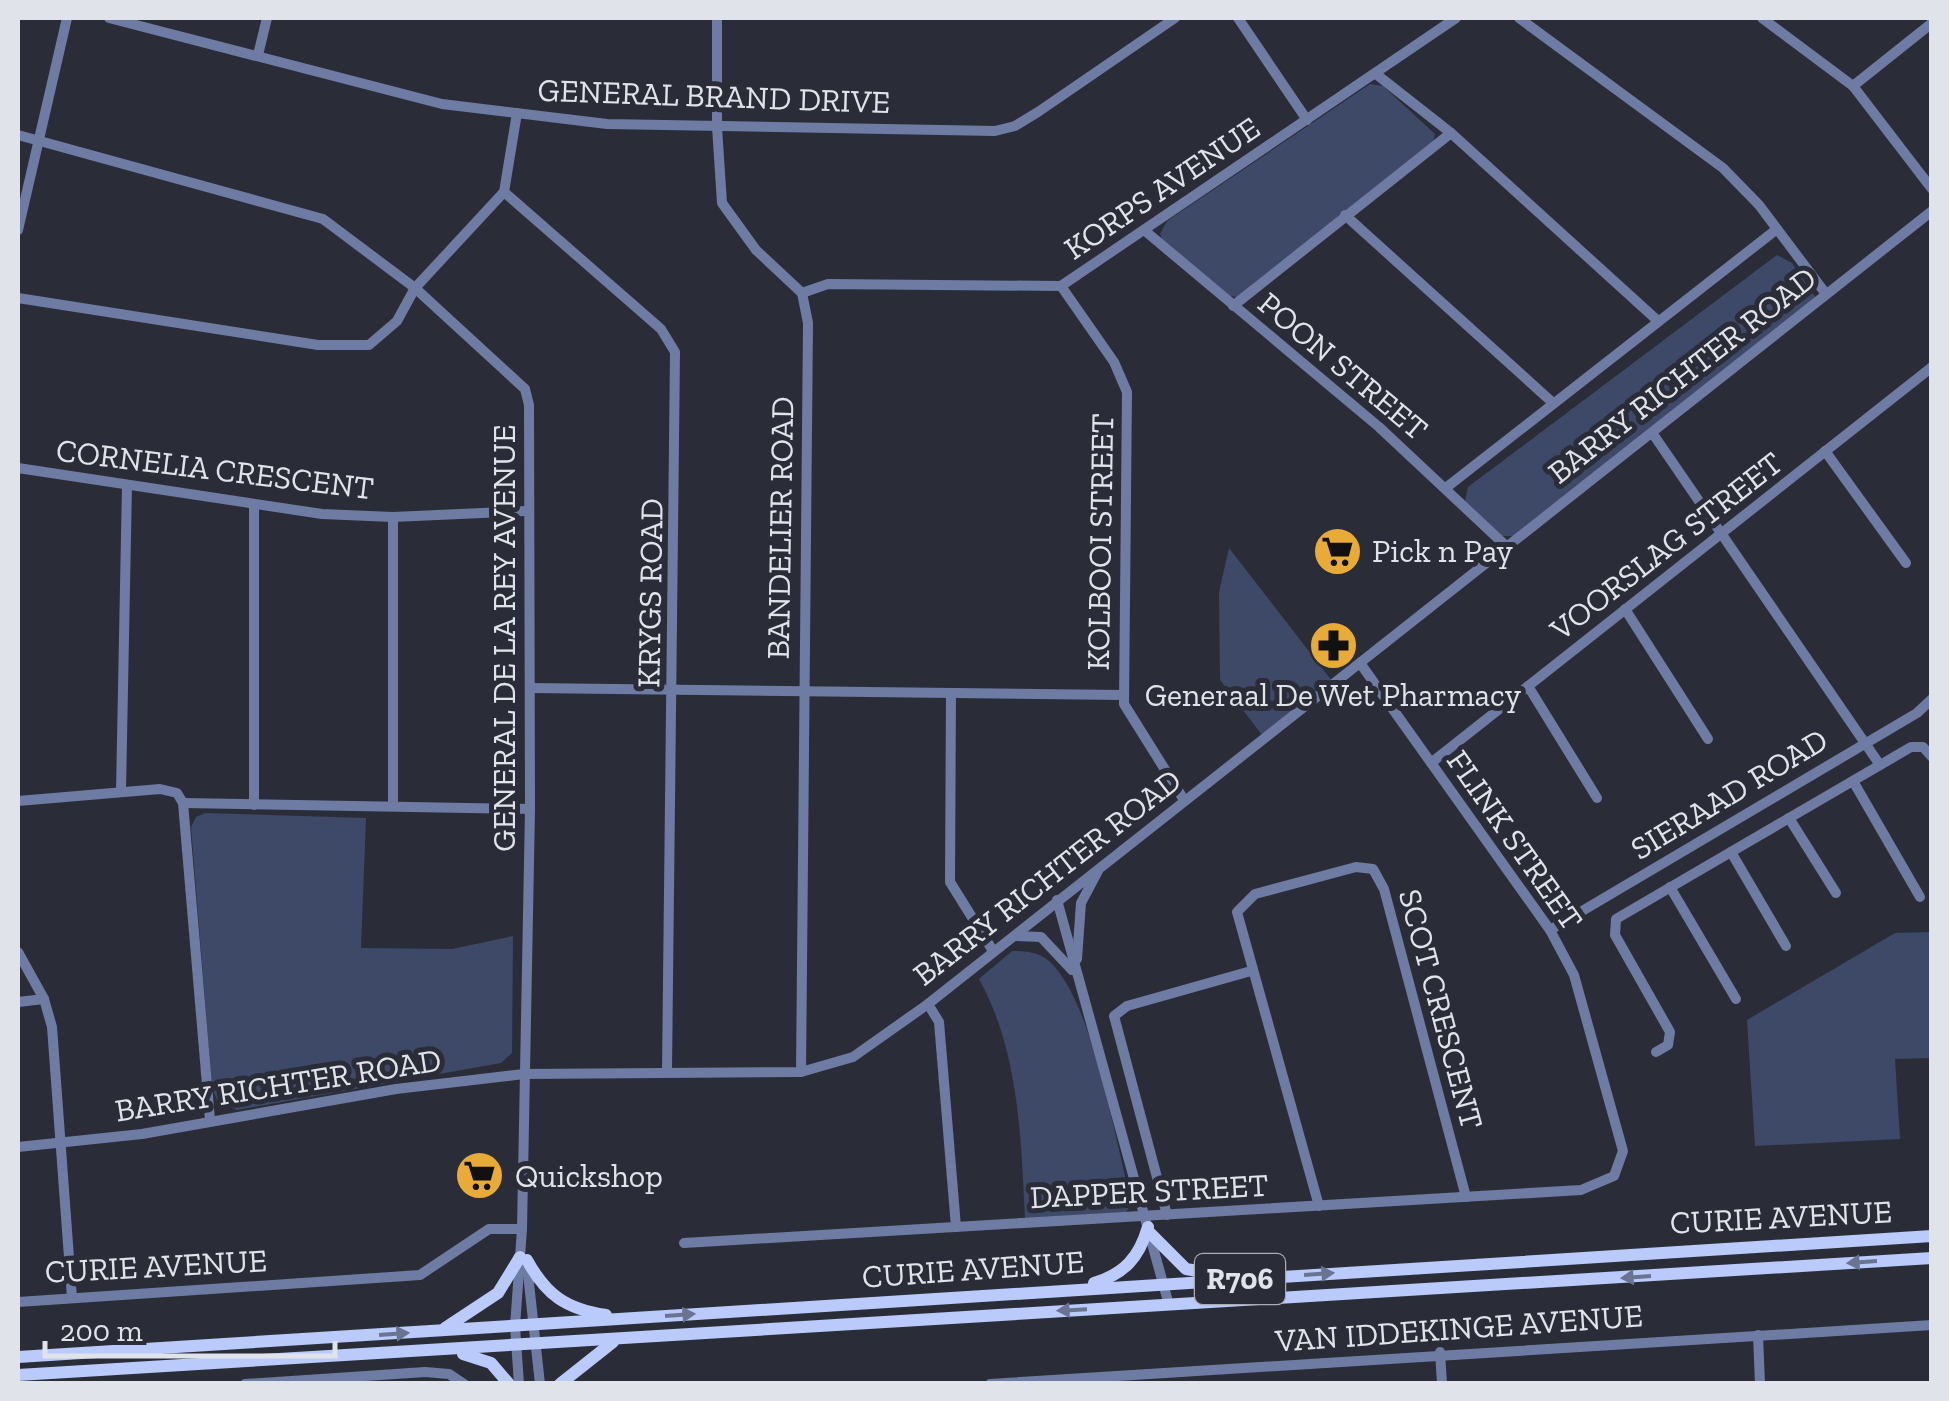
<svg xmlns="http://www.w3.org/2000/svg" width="1949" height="1401" viewBox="0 0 1949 1401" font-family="'Zilla Slab',serif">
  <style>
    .green { fill: #3e4867 }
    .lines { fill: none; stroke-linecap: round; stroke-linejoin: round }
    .minor { stroke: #6e7ba2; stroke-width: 10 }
    .major { stroke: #b9cafb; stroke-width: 12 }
    .oneway { fill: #6a7490 }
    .labels { text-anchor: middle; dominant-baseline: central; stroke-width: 10; stroke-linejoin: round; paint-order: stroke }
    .shield { fill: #2a2d38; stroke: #aaacb5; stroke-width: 2.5 }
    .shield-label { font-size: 30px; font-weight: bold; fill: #e1e3ea }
    .street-label { font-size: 32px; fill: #e1e3ea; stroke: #2a2d38 }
    .poi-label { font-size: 32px; fill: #e1e3ea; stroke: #2a2d38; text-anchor: start }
  </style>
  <rect width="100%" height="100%" fill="#2a2d38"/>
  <!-- green -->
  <g class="green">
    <polygon points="1370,84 1383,86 1435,134 1433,144 1238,297 1229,296 1163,241 1160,234 1167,221"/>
    <polygon points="1777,255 1792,263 1818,301 1516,536 1501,536 1465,501 1468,487"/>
    <polygon points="1229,548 1332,681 1262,735 1220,680 1219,592"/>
    <polygon points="205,813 366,818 361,948 452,949 513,936 512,1053 501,1063 237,1110 217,1100 212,1087 191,827 196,817"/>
    <polygon points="1931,932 1931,1058 1895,1059 1900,1139 1755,1146 1747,1020 1895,933"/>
    <path d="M 1012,951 C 1029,951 1043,953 1054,966 C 1095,1012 1115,1141 1132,1204 L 1126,1212 L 1025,1218 C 1021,1138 1019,1051 979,979 Z"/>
  </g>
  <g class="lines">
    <!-- minor -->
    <g class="minor">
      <polyline points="109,18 442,104 607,124 995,131 1015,126 1038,112 1175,18"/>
      <polyline points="717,18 717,127 722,203 756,250 802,293 808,323 801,1072"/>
      <polyline points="1238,18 1307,120"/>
      <polyline points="1519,18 1723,168 1759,205 1826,294"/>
      <polyline points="1762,18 1853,86 1932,189"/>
      <polyline points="258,55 267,18"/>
      <polyline points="1376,74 1451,133 1658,321"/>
      <polyline points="1853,86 1932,23"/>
      <polyline points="18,135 323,219 415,288 525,389 529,405 530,809 522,1229 515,1326 519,1384"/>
      <polyline points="504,192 661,329 675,352 667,1071"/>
      <polyline points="1345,215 1553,403"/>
      <polyline points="18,230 67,18"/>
      <polyline points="1144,230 1379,427 1506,546"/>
      <polyline points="1061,286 1114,362 1127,392 1124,704 1184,800"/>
      <polyline points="802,293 828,284 1061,286 1456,18"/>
      <polyline points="18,298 318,345 369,345 397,321 415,288 504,192 517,113"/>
      <polyline points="1233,306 1451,133"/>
      <polyline points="1653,434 1880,765"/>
      <polyline points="1825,451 1906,563"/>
      <polyline points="18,468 322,514 393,517 526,511"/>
      <polyline points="1447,487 1777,229"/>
      <polyline points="393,517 393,806"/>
      <polyline points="1625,609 1708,739"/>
      <polyline points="1528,686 1597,798"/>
      <polyline points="530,688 1122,695"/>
      <polyline points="951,693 950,882 993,951"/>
      <polyline points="1431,763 1932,367"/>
      <polyline points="1853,781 1920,897"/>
      <polyline points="121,791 127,485"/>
      <polyline points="18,801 160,789 177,793 183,803 210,1120"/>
      <polyline points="183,803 530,809"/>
      <polyline points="254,805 254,505"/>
      <polyline points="1789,818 1836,893"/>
      <polyline points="1731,852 1786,946"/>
      <polyline points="1670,887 1736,999"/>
      <polyline points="1057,900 1169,1305"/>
      <polyline points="1550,930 1917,713 1932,699"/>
      <polyline points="1015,936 1041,937 1072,970"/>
      <polyline points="18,952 44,999 52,1027 72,1298"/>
      <polyline points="1077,959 1081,903 1098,871"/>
      <polyline points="18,1002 44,999"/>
      <polyline points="928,1004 939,1022 956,1227"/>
      <polyline points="1656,1052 1668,1045 1670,1032 1615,935 1616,919 1911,747 1923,747 1932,757"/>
      <polyline points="18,1147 142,1134 396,1089 524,1074 801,1072 853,1057 928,1004 1932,211"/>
      <polyline points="1319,1206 1237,912 1255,894 1356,867 1373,869 1384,889 1466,1197"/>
      <polyline points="1167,1215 1114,1016 1127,1006 1251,971"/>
      <polyline points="684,1243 1581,1190 1614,1176 1623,1151 1574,975 1550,930 1360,663"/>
      <polyline points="527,1265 540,1384"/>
      <polyline points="18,1302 420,1275 489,1229 522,1229"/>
      <polyline points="1758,1335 1760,1384"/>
      <polyline points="1440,1352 1442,1384"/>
      <polyline points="245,1384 425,1372 449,1374 464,1384"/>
      <polyline points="990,1384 1932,1325"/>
    </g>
    <!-- major -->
    <g class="major">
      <polyline points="1149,1232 1186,1269 1215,1274"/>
      <path d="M 527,1260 C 546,1295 566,1309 606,1315"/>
      <path d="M 1094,1283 C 1124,1274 1139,1258 1148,1227"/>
      <polyline points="445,1328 498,1293 520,1257"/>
      <polyline points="463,1354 491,1363 509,1384"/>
      <polyline points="18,1357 1932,1236"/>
      <polyline points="18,1375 1932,1258"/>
      <polyline points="560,1384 613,1342"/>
    </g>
  </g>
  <!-- one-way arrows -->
  <defs><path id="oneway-solid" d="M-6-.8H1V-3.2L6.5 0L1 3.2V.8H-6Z" transform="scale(2.5)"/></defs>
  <g class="oneway">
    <use href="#oneway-solid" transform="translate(1862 1262) rotate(176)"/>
    <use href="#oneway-solid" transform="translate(1319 1274) rotate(-4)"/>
    <use href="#oneway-solid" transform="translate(1636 1277) rotate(176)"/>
    <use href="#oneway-solid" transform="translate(1072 1310) rotate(177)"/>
    <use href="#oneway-solid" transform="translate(680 1315) rotate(-4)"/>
    <use href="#oneway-solid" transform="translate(394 1334) rotate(-4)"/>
  </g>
  <!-- icons -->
  <defs>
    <symbol id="supermarket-disc" viewBox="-11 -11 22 22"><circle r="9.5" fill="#e9ab38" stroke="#2a2d38"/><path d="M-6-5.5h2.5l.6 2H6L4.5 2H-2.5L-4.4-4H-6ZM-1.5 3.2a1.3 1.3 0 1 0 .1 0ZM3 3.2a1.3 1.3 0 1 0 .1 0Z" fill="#111"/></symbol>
    <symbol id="pharmacy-disc" viewBox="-11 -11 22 22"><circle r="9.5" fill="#e9ab38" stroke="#2a2d38"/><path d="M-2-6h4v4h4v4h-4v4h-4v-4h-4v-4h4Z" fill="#111"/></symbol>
  </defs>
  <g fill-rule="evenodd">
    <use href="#supermarket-disc" x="1310" y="524" width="55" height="55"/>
    <use href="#pharmacy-disc" x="1306" y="618" width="55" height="55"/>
    <use href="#supermarket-disc" x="452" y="1148" width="55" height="55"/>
  </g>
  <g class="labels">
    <!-- shield labels -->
    <rect class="shield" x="1195" y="1254" width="90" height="50" rx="8"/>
    <g class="shield-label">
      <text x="1240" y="1279">R706</text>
    </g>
    <!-- street labels -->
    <g class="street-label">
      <text transform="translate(714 96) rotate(2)">GENERAL BRAND DRIVE</text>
      <text transform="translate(1162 188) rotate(-34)">KORPS AVENUE</text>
      <text transform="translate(1343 366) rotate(40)">POON STREET</text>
      <text transform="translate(1682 375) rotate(-38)">BARRY RICHTER ROAD</text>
      <text transform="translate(215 469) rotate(7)">CORNELIA CRESCENT</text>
      <text transform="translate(780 528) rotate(-89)">BANDELIER ROAD</text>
      <text transform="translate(1100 542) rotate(-89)">KOLBOOI STREET</text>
      <text transform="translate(1666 546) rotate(-38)">VOORSLAG STREET</text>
      <text transform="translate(650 593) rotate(-89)">KRYGS ROAD</text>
      <text transform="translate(504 638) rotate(-90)">GENERAL DE LA REY AVENUE</text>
      <text transform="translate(1729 794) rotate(-31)">SIERAAD ROAD</text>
      <text transform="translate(1515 840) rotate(55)">FLINK STREET</text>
      <text transform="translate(1047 877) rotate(-38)">BARRY RICHTER ROAD</text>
      <text transform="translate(1441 1009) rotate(75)">SCOT CRESCENT</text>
      <text transform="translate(278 1085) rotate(-9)">BARRY RICHTER ROAD</text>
      <text transform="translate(1149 1191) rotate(-3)">DAPPER STREET</text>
      <text transform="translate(1781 1217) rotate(-3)">CURIE AVENUE</text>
      <text transform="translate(156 1266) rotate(-3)">CURIE AVENUE</text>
      <text transform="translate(973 1269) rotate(-4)">CURIE AVENUE</text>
      <text transform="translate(1459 1328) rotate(-4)">VAN IDDEKINGE AVENUE</text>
    </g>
    <!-- poi labels -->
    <g class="poi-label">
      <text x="1372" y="551">Pick n Pay</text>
      <text x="1333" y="695" text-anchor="middle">Generaal De Wet Pharmacy</text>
      <text x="515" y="1176">Quickshop</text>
    </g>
  </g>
  <!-- border -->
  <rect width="1949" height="1401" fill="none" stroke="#e1e3ea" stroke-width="40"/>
  <!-- scale -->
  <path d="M45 1341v15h290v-15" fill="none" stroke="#e1e3ea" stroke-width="5"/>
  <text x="60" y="1341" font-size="30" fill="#e1e3ea" stroke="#2a2d38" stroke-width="8" paint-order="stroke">200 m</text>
</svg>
